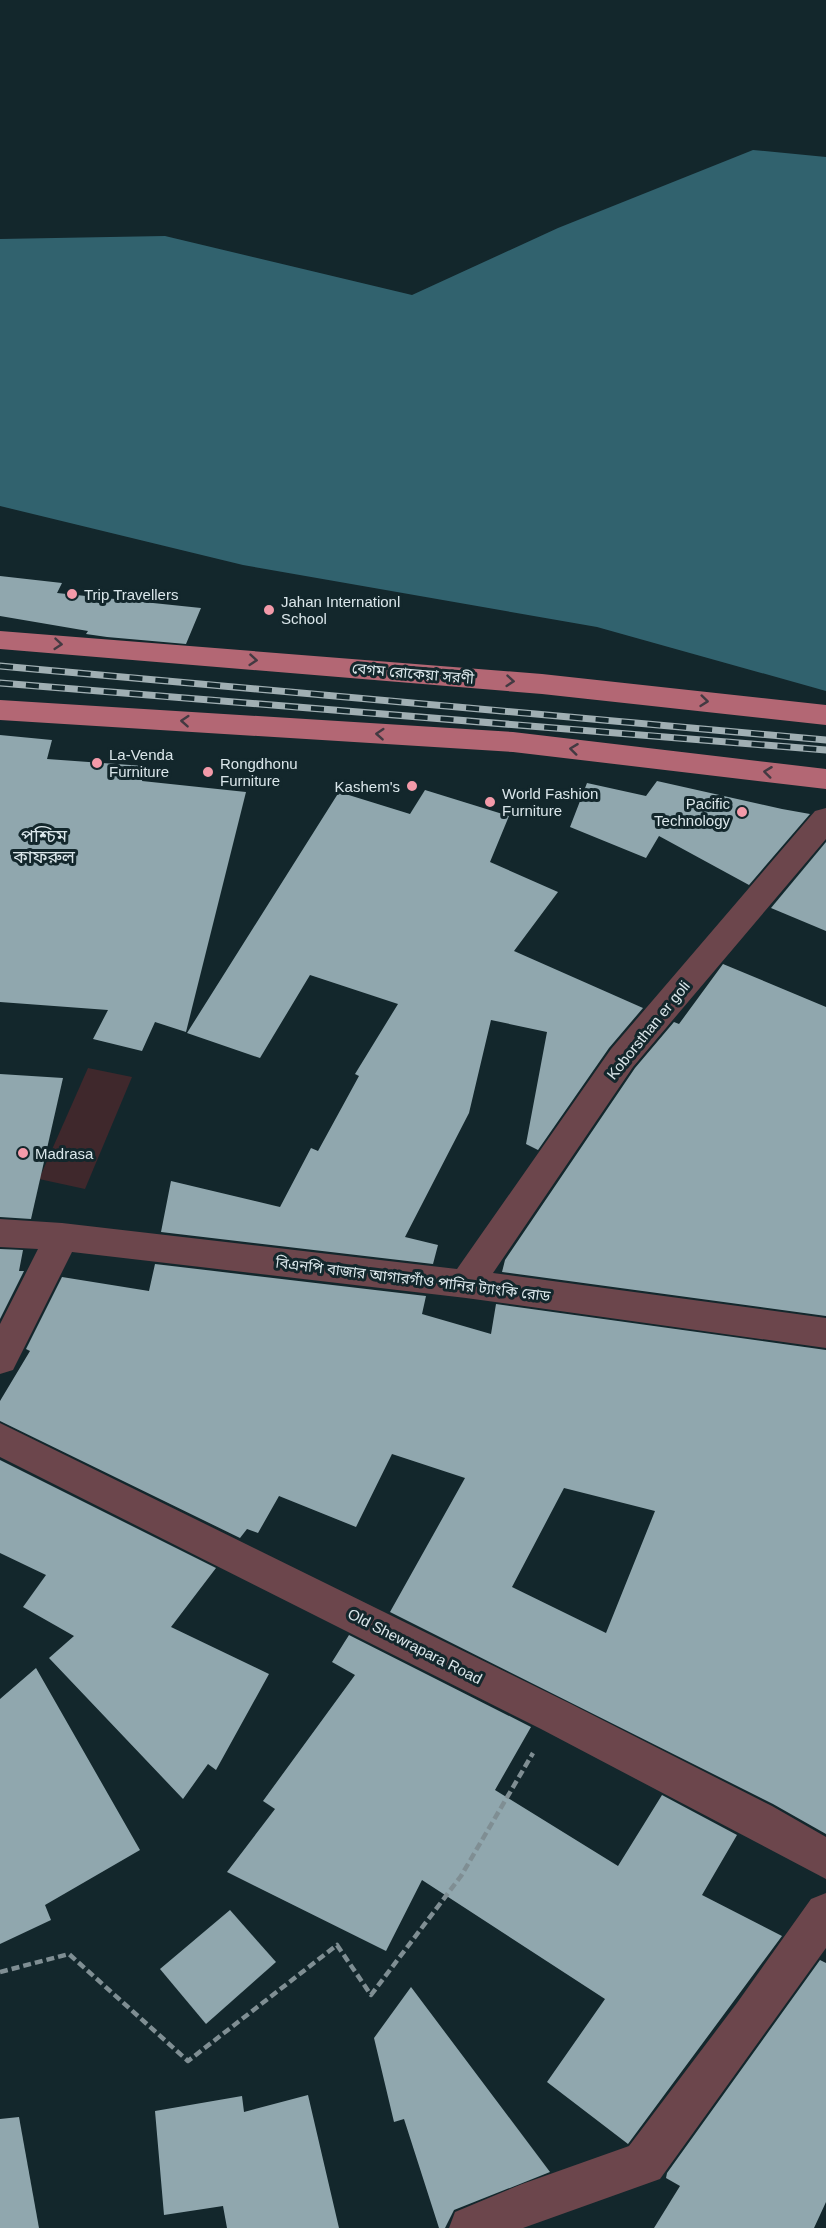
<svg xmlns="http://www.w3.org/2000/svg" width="826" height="2228" viewBox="0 0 826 2228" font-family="Arial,'Noto Sans Bengali',sans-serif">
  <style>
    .green { fill: #3f282c }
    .water { fill: #31626e }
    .building { fill: #90a7ae; fill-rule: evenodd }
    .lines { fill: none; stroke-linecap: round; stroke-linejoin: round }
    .path { stroke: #7f8e93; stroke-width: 4.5; stroke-dasharray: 8 4; stroke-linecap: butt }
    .minor { fill: #6c464c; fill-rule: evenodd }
    .major { fill: #b36774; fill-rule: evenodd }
    .rail-casing { stroke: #a0afb3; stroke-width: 7 }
    .rail { stroke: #13272c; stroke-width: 4.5; stroke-dasharray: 13; stroke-linecap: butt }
    .oneway { stroke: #433a42 }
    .poi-dot { fill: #f39aa9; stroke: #13272c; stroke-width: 2 }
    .labels { text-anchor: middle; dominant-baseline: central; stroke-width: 6; stroke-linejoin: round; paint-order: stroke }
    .poi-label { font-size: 15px; fill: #dbe7eb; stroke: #13272c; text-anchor: start }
    .street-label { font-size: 15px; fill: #dbe7eb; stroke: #13272c }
    .quarter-label { font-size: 18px; fill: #dbe7eb; stroke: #13272c }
  </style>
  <rect width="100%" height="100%" fill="#13272c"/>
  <!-- green -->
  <polygon class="green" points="88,1068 132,1077 85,1189 39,1179"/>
  <!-- water -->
  <polygon class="water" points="753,150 826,157 826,691 597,627 243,565 0,506 0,239 165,236 412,295 558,228"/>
  <!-- building -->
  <g class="building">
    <polygon points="0,576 62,583 57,593 201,608 186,644 107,637 86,634 88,631 0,616"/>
    <polygon points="0,735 52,740 47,759 144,766 142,781 246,792 186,1032 155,1022 142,1051 93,1039 108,1010 0,1002"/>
    <polygon points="657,781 782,809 810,814 749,885 659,836 646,858 570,827 587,783 646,796"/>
    <polygon points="425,790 509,816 490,862 558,892 514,951 643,1008 609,1048 538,1150 526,1144 547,1032 491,1020 469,1113 405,1237 438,1245 433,1264 161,1232 171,1181 280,1207 311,1148 318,1151 359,1076 355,1074 398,1004 310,975 260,1058 187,1033 339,792 410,814"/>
    <polygon points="826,842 826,931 771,908"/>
    <polygon points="723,964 826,1007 826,1316 502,1272 505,1260 635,1068 674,1022 679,1024"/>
    <polygon points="0,1074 63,1078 31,1219 0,1217"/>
    <polygon points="0,1249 23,1250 19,1271 24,1271 0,1319"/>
    <path d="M 155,1264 L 426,1296 L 422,1314 L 491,1334 L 496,1304 L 826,1350 L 826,1834 L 773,1804 L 390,1612 L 465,1478 L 392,1454 L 356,1527 L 279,1496 L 258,1533 L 247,1529 L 240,1538 L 0,1421 L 0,1401 L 30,1351 L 26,1349 L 62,1277 L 149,1291 ZM 564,1488 L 655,1511 L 606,1633 L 512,1587 Z"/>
    <polygon points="0,1460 216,1568 171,1627 269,1674 216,1770 208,1764 183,1799 49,1658 74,1636 23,1607 46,1575 0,1553"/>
    <polygon points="349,1635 531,1727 495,1790 618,1866 662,1795 737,1835 702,1895 782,1936 628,2144 547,2082 605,1999 422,1880 386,1951 227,1872 275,1809 263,1801 355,1675 332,1662"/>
    <polygon points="36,1668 140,1850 45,1905 51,1920 0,1944 0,1699"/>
    <polygon points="230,1910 276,1962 206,2024 160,1969"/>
    <polygon points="820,1960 826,1963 826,2202 814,2228 654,2228 680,2186 666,2178 667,2173"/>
    <polygon points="411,1987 550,2172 454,2210 445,2228 439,2228 404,2119 394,2122 374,2038"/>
    <polygon points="308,2095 339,2228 227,2228 223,2206 164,2215 155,2111 242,2096 244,2112"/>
    <polygon points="19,2117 39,2228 0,2228 0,2119"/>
  </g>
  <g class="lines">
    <!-- path -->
    <polyline class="path" points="0,1972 69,1954 188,2061 337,1945 371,1995 461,1876 533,1753"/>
    <!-- minor -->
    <g class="minor">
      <polygon points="826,808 826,839 633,1067 493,1273 826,1318 826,1348 466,1298 72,1252 13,1370 0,1374 0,1324 38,1249 0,1247 0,1219 62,1223 457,1269 611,1049 815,811"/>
      <polygon points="0,1423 569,1703 772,1806 826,1837 826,1879 541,1729 0,1457"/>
      <polygon points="826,1893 826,1948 660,2179 523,2228 449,2228 455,2212 522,2184 629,2146 737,2003 811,1899"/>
    </g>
    <!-- major -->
    <g class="major">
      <polygon points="0,631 542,674 826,705 826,725 542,694 0,649"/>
      <polygon points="0,700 513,732 826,769 826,789 513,752 0,720"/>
    </g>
    <defs>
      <g id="rail">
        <polyline points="0,666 826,740"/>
        <polyline points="0,683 826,750"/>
      </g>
    </defs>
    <!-- rail casing -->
    <use href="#rail" class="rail-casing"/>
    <!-- rail -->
    <use href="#rail" class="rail"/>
  </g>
  <!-- one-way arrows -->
  <defs><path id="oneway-chevron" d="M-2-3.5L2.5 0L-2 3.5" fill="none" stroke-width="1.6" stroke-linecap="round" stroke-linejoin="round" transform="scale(1.5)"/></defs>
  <g class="oneway">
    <use href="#oneway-chevron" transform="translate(58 644) rotate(5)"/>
    <use href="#oneway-chevron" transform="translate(253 660) rotate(5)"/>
    <use href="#oneway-chevron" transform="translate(510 681) rotate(5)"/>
    <use href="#oneway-chevron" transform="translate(704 701) rotate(6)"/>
    <use href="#oneway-chevron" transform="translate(185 721) rotate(-176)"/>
    <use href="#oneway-chevron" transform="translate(380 734) rotate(-176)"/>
    <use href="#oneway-chevron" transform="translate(574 749) rotate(-173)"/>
    <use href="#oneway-chevron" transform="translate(768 772) rotate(-173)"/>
  </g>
  <!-- markers -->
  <g class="poi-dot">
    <circle cx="72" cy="594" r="6"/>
    <circle cx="269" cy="610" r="6"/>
    <circle cx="97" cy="763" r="6"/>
    <circle cx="208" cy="772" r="6"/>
    <circle cx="412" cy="786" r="6"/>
    <circle cx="490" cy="802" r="6"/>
    <circle cx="742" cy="812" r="6"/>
    <circle cx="23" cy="1153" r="6"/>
  </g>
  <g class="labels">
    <!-- poi labels -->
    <g class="poi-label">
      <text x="84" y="594">Trip Travellers</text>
      <text x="281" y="601">Jahan Internationl<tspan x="281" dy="17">School</tspan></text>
      <text x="109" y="754">La-Venda<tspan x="109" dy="17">Furniture</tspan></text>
      <text x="220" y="763">Rongdhonu<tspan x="220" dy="17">Furniture</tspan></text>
      <text x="400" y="786" text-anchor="end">Kashem's</text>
      <text x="502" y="793">World Fashion<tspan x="502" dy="17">Furniture</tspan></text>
      <text x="730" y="803" text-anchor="end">Pacific<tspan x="730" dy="17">Technology</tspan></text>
      <text x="35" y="1153">Madrasa</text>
    </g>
    <!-- street labels -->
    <g class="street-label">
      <text transform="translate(413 673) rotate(5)">বেগম রোকেয়া সরণী</text>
      <text transform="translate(648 1030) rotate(-51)">Koborsthan er goli</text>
      <text transform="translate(413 1279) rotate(7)">বিএনপি বাজার আগারগাঁও পানির ট্যাংকি রোড</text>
      <text transform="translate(415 1646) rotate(27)">Old Shewrapara Road</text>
    </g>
    <!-- quarter labels -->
    <g class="quarter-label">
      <text x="44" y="836">পশ্চিম<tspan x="44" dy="21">কাফরুল</tspan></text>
    </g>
  </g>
</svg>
